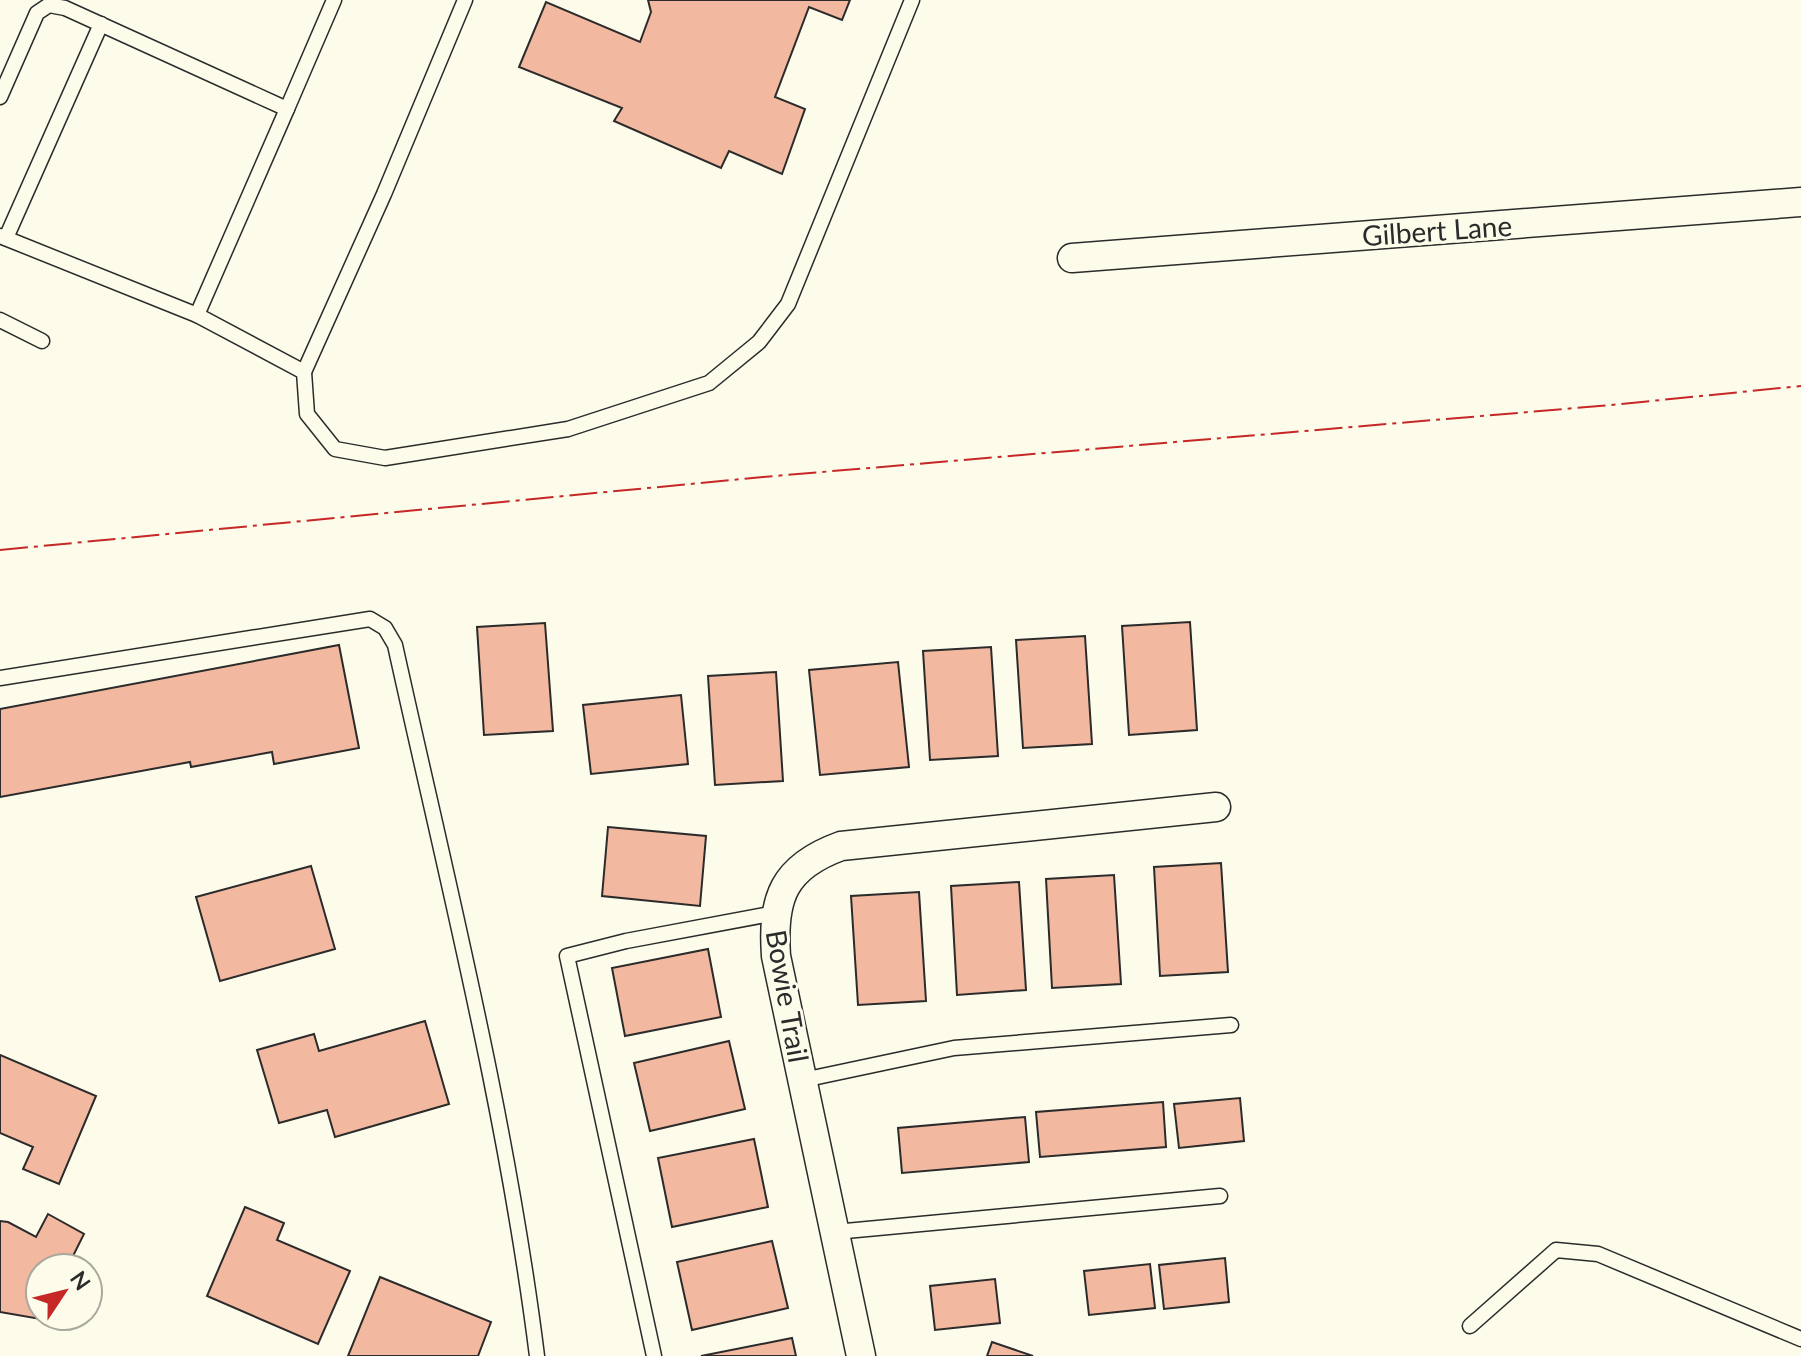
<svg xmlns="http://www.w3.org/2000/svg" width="1801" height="1356" viewBox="0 0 1801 1356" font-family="Lato,sans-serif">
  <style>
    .building { fill: #f2b8a0; stroke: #2b2b2b; stroke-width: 2 }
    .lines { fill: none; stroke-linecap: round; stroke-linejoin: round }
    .service-casing { stroke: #2b2b2b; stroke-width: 17 }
    .minor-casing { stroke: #2b2b2b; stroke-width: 31 }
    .service { stroke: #fdfbea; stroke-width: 14 }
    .minor { stroke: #fdfbea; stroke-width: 28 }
    .power { stroke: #c62828; stroke-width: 2; stroke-dasharray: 28 6 4 6; stroke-linecap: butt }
    .labels { text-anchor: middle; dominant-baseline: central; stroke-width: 6; stroke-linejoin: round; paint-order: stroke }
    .street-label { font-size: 28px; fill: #2b2b2b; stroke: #fdfbea }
  </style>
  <rect width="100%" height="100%" fill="#fdfbea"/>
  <!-- building -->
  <g class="building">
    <polygon points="648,0 850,0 842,20 809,7 775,97 805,109 782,174 729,151 721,168 614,121 622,108 519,67 546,2 640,42 651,12"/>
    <polygon points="1190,622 1197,730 1129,735 1122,626"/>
    <polygon points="545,623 553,731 484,735 477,627"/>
    <polygon points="1085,636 1092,744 1023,748 1016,640"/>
    <polygon points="339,645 359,748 274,764 272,752 191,767 190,762 0,797 0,709"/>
    <polygon points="991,647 998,756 930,760 923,651"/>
    <polygon points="898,662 909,767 820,775 809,670"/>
    <polygon points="776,672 783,781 715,785 708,676"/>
    <polygon points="681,695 688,764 591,774 583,705"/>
    <polygon points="608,827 706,836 700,906 602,896"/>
    <polygon points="1221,863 1228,972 1160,976 1154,867"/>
    <polygon points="311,866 335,949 220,981 196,897"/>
    <polygon points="1114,875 1121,984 1052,988 1046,879"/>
    <polygon points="1019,882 1026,990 957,995 951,886"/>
    <polygon points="919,892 926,1001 858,1005 851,896"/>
    <polygon points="708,949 721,1017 625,1036 612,968"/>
    <polygon points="425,1021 449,1104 335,1137 327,1110 279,1123 257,1050 314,1034 319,1051"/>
    <polygon points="729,1041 745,1109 650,1131 634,1063"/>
    <polygon points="0,1055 96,1096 59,1184 23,1169 33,1147 0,1133"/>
    <polygon points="1240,1098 1244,1141 1179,1148 1174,1104"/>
    <polygon points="1163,1102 1166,1147 1040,1157 1036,1112"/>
    <polygon points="1025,1117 1029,1162 902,1173 898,1128"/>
    <polygon points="754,1139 768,1207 672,1227 658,1158"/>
    <polygon points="245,1207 284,1223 277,1240 350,1271 318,1344 207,1296"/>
    <polygon points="48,1214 84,1234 67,1268 40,1268 40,1316 48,1316 46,1320 0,1312 0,1221 8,1222 36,1237"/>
    <polygon points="772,1241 788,1308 692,1330 677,1262"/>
    <polygon points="1225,1258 1229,1302 1164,1309 1159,1265"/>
    <polygon points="1150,1264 1155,1308 1089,1315 1084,1271"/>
    <polygon points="380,1277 491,1322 478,1356 348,1356"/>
    <polygon points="995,1279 1000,1323 935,1330 930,1286"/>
    <polygon points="792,1338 796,1356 701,1356"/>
    <polygon points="992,1342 1033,1356 987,1356"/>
  </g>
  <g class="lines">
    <defs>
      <g id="service">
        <polyline points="0,97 37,13 49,5 65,8 287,109 197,315 0,236"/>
        <polyline points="287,109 334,0"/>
        <polyline points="6,238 101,24"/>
        <polyline points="197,315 304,372 307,414 335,449 385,458 568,429 709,383 759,342 788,304 912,0"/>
        <polyline points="0,320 42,341"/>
        <polyline points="304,372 384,194 465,0"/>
        <path d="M 0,678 L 370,619 L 385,628 L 395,645 C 447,881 507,1116 537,1356"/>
        <polyline points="803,1080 954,1048 1231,1025"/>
        <polyline points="835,1232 1220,1196"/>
        <polyline points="1470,1326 1556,1250 1598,1254 1801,1339"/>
        <polyline points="654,1356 567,956 626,941 776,913"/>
      </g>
      <g id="minor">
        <polyline points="1072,258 1801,202"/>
        <path d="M 861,1356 L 776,956 C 772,898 783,867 841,846 L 1216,807"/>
      </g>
    </defs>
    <!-- service casing -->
    <use href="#service" class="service-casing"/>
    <!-- minor casing -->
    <use href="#minor" class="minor-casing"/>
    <!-- service -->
    <use href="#service" class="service"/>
    <!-- minor -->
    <use href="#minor" class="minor"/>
    <!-- power -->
    <polyline class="power" points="0,550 763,477 1611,405 1801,386"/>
  </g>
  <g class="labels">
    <!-- street labels -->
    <g class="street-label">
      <text transform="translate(1437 230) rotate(-4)">Gilbert Lane</text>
      <text transform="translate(788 996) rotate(80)">Bowie Trail</text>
    </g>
  </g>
  <!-- north arrow -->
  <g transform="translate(64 1292) rotate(55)"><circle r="38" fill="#fdfbea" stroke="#a9a89e" stroke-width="2"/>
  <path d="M0-6L14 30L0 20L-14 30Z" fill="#c62828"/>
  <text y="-12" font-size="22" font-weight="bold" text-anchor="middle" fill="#2b2b2b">N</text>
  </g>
</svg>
